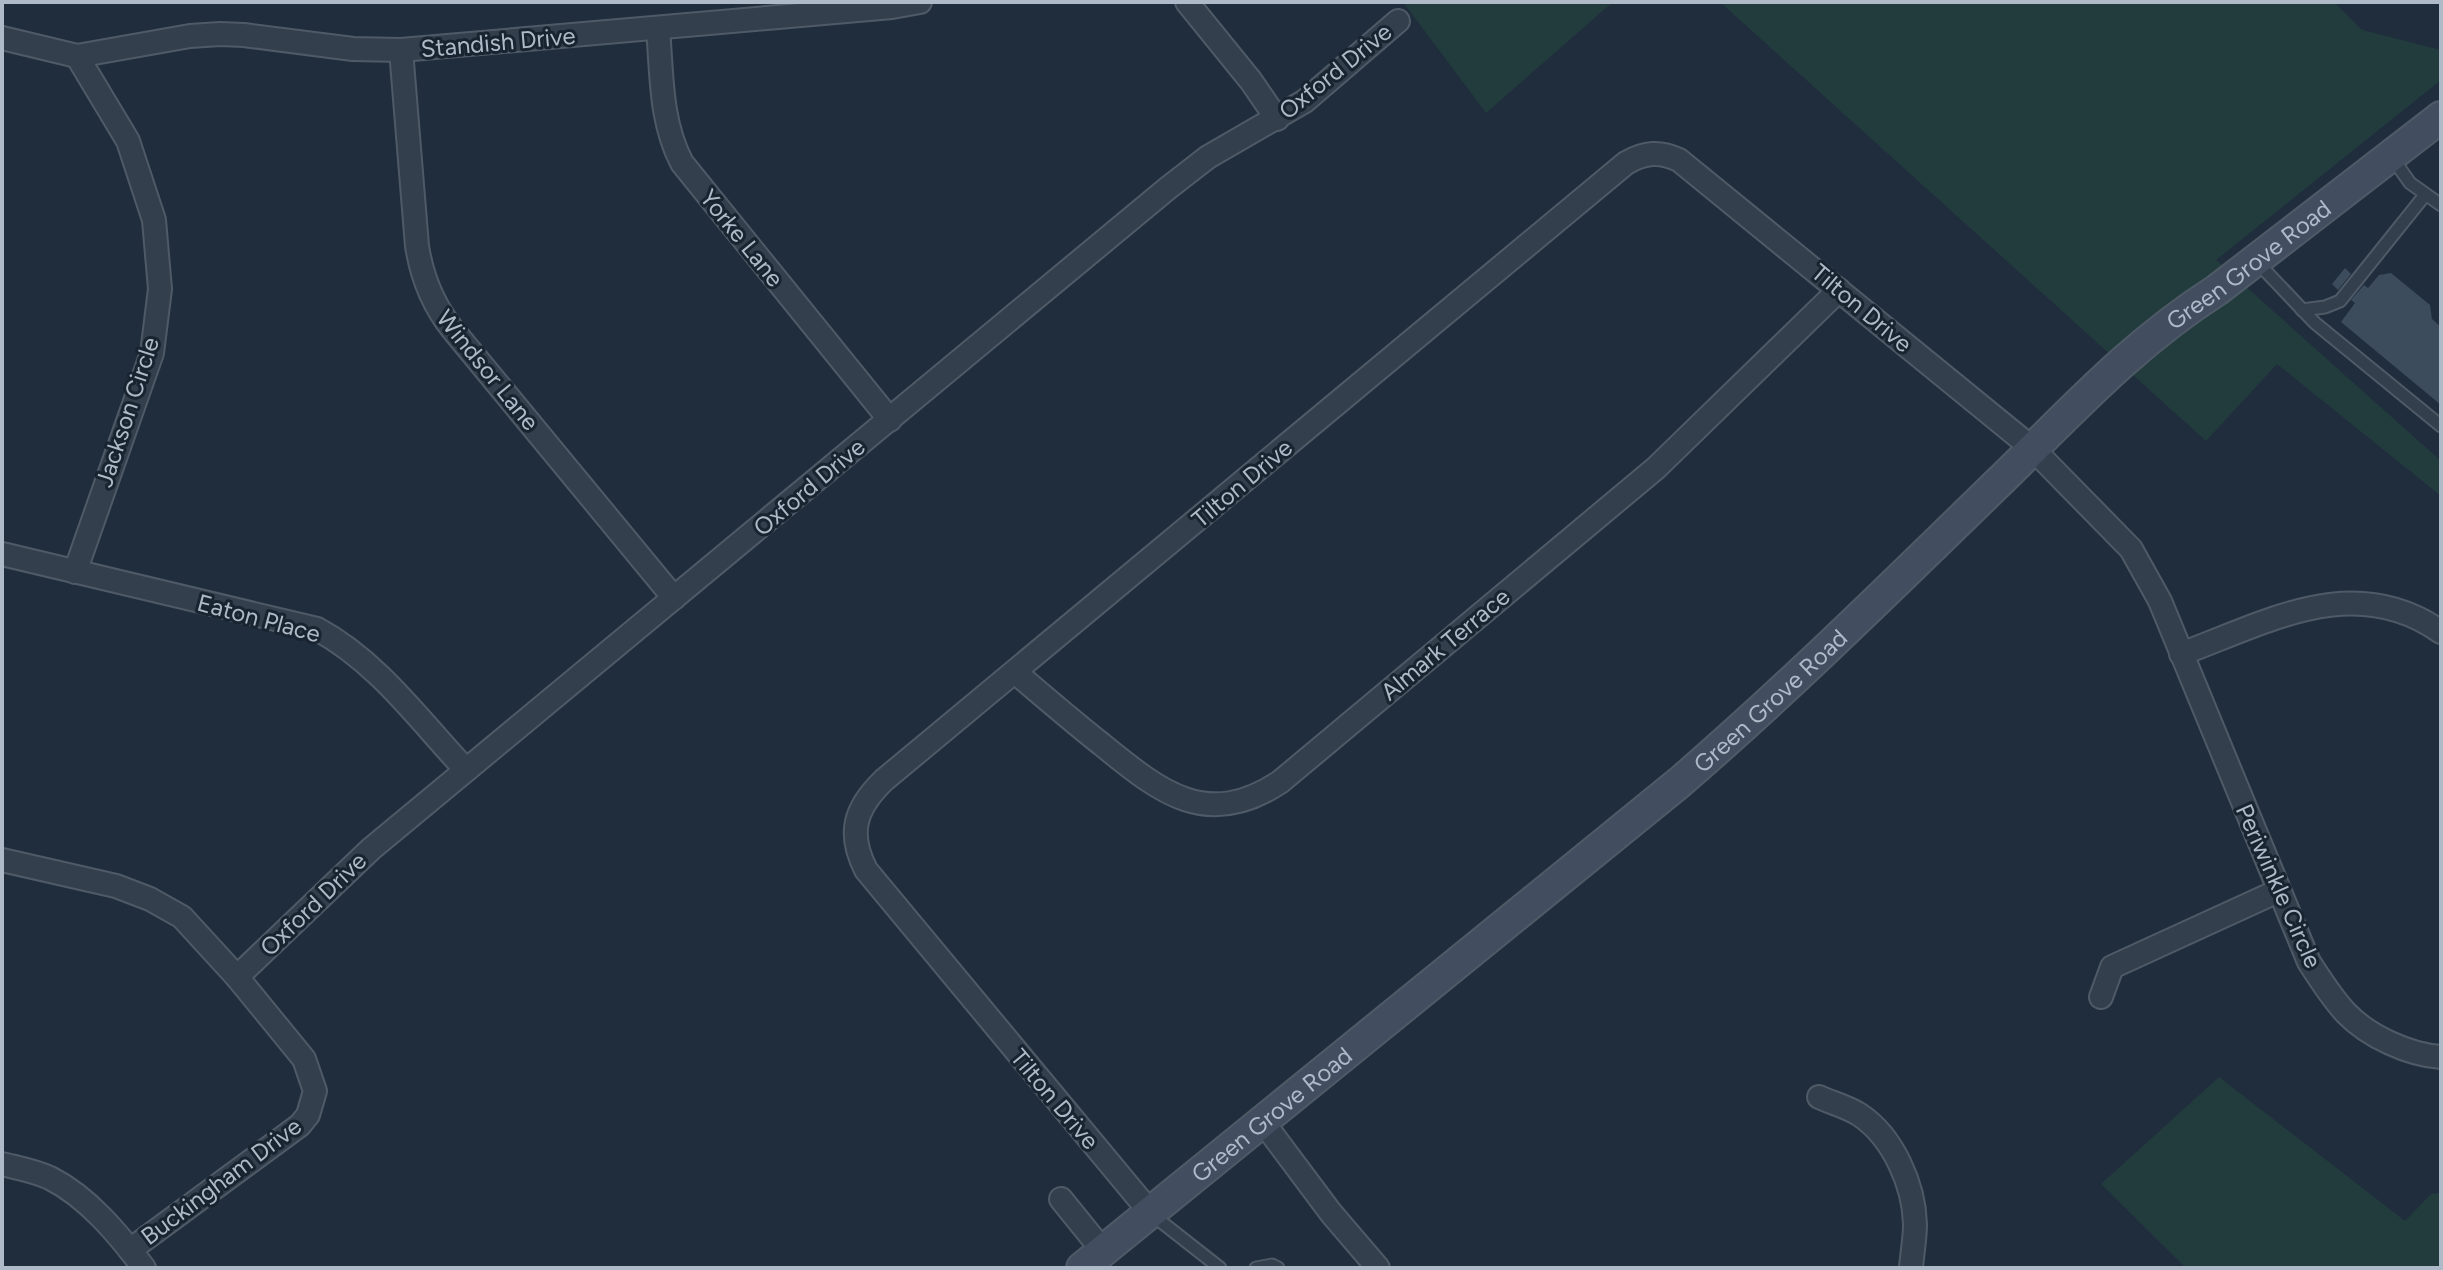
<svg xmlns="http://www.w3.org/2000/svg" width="2443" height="1270" viewBox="0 0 2443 1270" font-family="Figtree,sans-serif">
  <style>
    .green { fill: #223c3e }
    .building { fill: #3c4c5d }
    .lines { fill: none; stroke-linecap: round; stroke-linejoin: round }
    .lane-casing { stroke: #4f5a67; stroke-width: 15 }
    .street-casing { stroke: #4f5a67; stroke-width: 26 }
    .secondary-casing { stroke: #4f5a67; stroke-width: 34 }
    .lane { stroke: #343f4d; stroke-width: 11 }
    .street { stroke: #343f4d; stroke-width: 22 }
    .secondary { stroke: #424e60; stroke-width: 30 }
    .labels { text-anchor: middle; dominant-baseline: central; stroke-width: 6; stroke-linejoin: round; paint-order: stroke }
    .street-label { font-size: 24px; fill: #afbac9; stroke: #192431 }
  </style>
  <rect width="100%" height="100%" fill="#202d3d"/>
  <!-- green -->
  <g class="green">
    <polygon points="1403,2 1613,2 1486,113"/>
    <polygon points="1720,2 2334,2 2362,30 2441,50 2441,80 2216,260 2441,461 2441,496 2277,364 2206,441"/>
    <polygon points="2219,1077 2405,1221 2431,1194 2441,1193 2441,1268 2186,1268 2101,1184"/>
  </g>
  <!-- building -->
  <g class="building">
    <polygon points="2345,268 2351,274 2338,290 2332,284"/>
    <polygon points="2391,273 2430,305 2432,319 2441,327 2441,405 2341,322 2355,303 2351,300 2364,285 2368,288 2379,275"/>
  </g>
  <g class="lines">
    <defs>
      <g id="lane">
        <polyline points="2391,156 2410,183 2441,205"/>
        <polyline points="2257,262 2315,323 2441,426"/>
        <polyline points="2302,310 2325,307 2340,301 2425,195"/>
        <polyline points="1150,1213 1220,1268"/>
        <polyline points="1256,1268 1272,1265 1278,1268"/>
      </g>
      <g id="street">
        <polyline points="1187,2 1251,81 1277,119"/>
        <path d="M 658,29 C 662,75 660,121 682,163 L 890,420"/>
        <polyline points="2,38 77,56 128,141 154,220 160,289 152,353 75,572"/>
        <path d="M 401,50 L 417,246 C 422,278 433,305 453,330 L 674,598"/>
        <polyline points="77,56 190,36 220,34 244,35 353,49 401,50 892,7 920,2"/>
        <path d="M 2,554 L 317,629 C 378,662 419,720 466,770"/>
        <path d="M 2181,654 C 2268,622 2354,571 2441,632"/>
        <path d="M 1015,672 C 1043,696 1071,720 1100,743 C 1159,791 1206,831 1280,782 L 1656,468 L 1839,290"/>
        <polyline points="2,860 116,886 150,899 182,917 237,977 304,1059 315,1091 308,1115 300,1125 130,1250"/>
        <polyline points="237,977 371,849 1168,188 1208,157 1305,101 1398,21"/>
        <polyline points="2101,997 2112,967 2278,891"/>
        <path d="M 1819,1097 C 1832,1103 1848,1107 1860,1115 C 1893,1137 1914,1185 1915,1224 C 1915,1239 1912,1254 1911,1268"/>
        <polyline points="1263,1122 1331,1213 1378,1268"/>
        <path d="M 2,1164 C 18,1168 35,1171 50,1178 C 88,1197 119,1235 144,1268"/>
        <polyline points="1061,1199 1103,1251"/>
        <path d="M 1150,1212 L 866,870 C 847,833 855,808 884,780 L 1626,163 C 1645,152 1660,151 1679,160 L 2032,448 L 2131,549 L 2160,601 L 2309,962 C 2320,979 2331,997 2346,1013 C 2368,1036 2409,1055 2441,1057"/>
      </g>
      <g id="secondary">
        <path id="s1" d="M 1082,1268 L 1680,782 C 1791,686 1894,584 1999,482 C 2071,412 2131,345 2217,290 L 2441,117"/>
      </g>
    </defs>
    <!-- lane casing -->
    <use href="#lane" class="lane-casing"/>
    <!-- street casing -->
    <use href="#street" class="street-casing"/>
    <!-- secondary casing -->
    <use href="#secondary" class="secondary-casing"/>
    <!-- lane -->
    <use href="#lane" class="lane"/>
    <!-- street -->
    <use href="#street" class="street"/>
    <!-- secondary -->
    <use href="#secondary" class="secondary"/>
  </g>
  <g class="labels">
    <!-- street labels -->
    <g class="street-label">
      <text transform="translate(498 42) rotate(-5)">Standish Drive</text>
      <text transform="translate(1335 71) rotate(-39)">Oxford Drive</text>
      <text transform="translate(742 238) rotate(51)">Yorke Lane</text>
      <text stroke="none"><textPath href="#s1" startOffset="1540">Green Grove Road</textPath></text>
      <text transform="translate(1862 308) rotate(40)">Tilton Drive</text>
      <text transform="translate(488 370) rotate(51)">Windsor Lane</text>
      <text transform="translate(127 412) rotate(-72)">Jackson Circle</text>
      <text transform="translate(1242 483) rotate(-40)">Tilton Drive</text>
      <text transform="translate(809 487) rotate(-40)">Oxford Drive</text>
      <text transform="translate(259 618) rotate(15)">Eaton Place</text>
      <text transform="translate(1445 644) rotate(-40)">Almark Terrace</text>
      <text stroke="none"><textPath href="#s1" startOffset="892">Green Grove Road</textPath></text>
      <text transform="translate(2279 886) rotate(66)">Periwinkle Circle</text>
      <text transform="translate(313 904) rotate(-44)">Oxford Drive</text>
      <text transform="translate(1055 1099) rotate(50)">Tilton Drive</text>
      <text stroke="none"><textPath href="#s1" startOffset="244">Green Grove Road</textPath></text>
      <text transform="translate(221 1181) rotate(-37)">Buckingham Drive</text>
    </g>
  </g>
  <!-- border -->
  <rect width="2443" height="1270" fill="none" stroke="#afbac9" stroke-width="8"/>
</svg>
